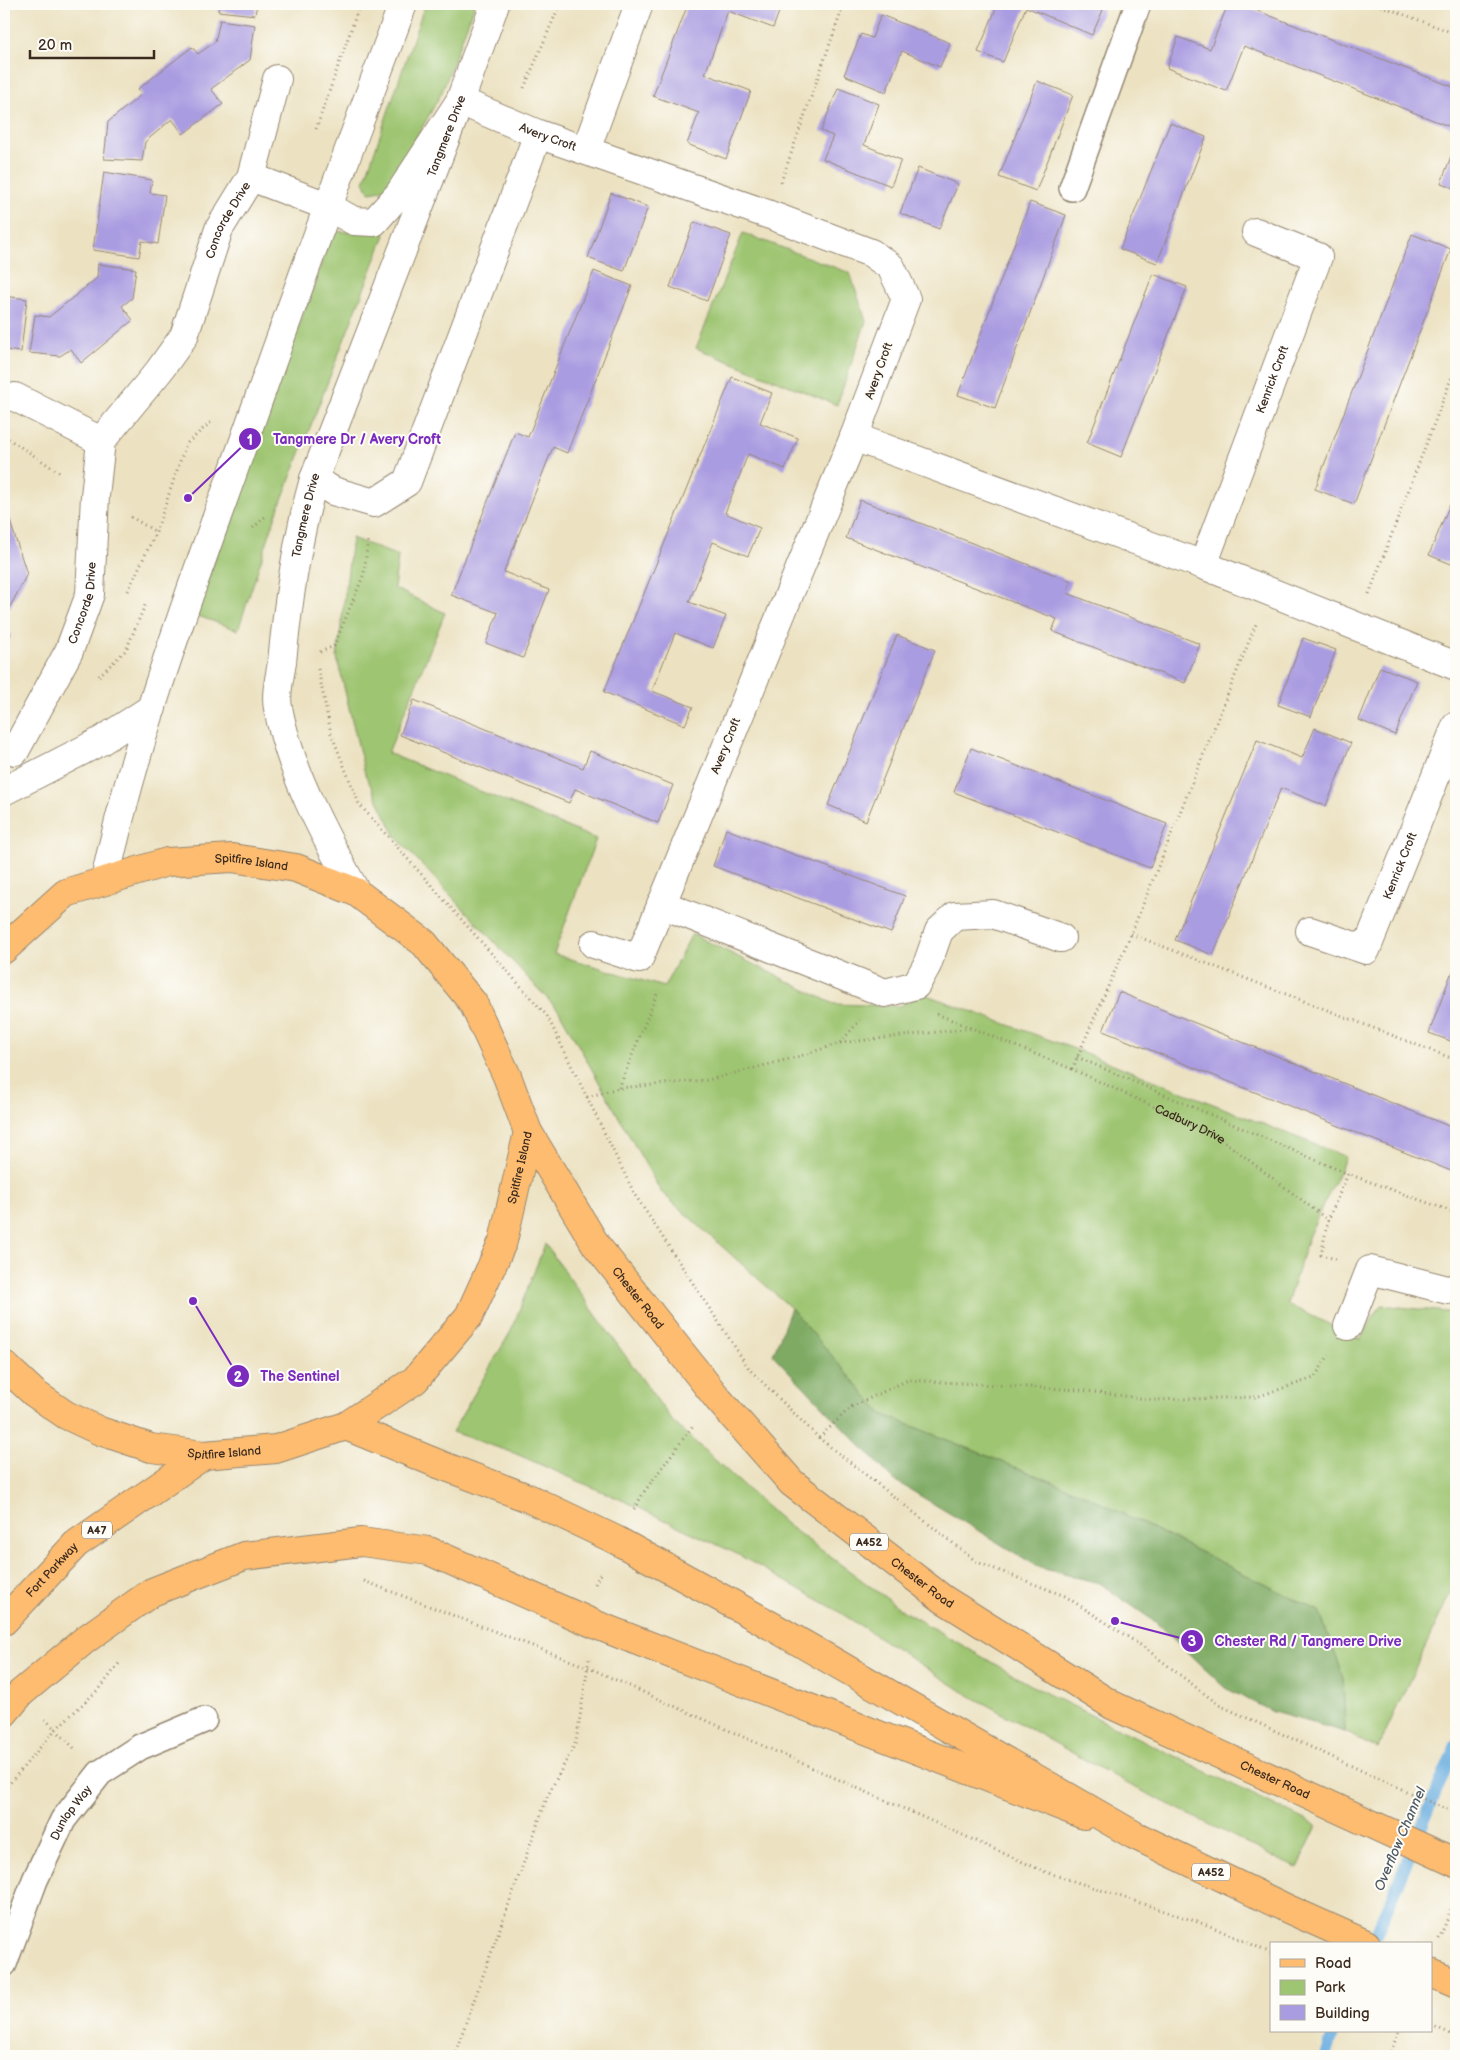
<svg xmlns="http://www.w3.org/2000/svg" width="1460" height="2060" viewBox="0 0 1460 2060" font-family="'Balsamiq Sans',sans-serif">
  <style>
    .green { fill: #9ec571; stroke: #6c7848 }
    .forest { fill: #7eaa63; stroke: #5c6a40 }
    .lines { fill: none; stroke-linecap: round; stroke-linejoin: round }
    .stream { stroke: #6baee0; stroke-width: 12 }
    .building { fill: #aa9ce1 }
    .service-casing { stroke: #948670; stroke-width: 28 }
    .minor-casing { stroke: #948670; stroke-width: 30 }
    .tertiary-casing { stroke: #948670; stroke-width: 30 }
    .primary-casing { stroke: #948670; stroke-width: 30 }
    .trunk-casing { stroke: #948670; stroke-width: 30 }
    .path { stroke: #948670; stroke-width: 3; stroke-dasharray: 1 4; stroke-linecap: butt }
    .service { stroke: #fff; stroke-width: 25 }
    .minor { stroke: #fff; stroke-width: 28 }
    .tertiary { stroke: #fff; stroke-width: 28 }
    .primary { stroke: #fdbc70; stroke-width: 28 }
    .trunk { stroke: #fdbc70; stroke-width: 28 }
    .labels { text-anchor: middle; dominant-baseline: central; stroke-width: 4; stroke-linejoin: round; paint-order: stroke }
    .shield { fill: #fdfcf7; stroke: #75695f; stroke-width: 1 }
    .shield-label { font-size: 11px; font-weight: bold; fill: #3b2a1e }
    .street-label { font-size: 12px; fill: #3b2a1e; stroke: #fdfcf7 }
    .water-label { font-size: 14px; font-style: italic; fill: #4c5862; stroke: #fdfcf7 }
    .leader { fill: none; stroke: #7b2cbf; stroke-width: 2 }
    .callout-dot { fill: #7b2cbf; stroke: #fdfcf7; stroke-width: 2 }
    .mark-label { font-size: 15px; text-anchor: middle; font-weight: bold; fill: #fff }
    .callout-label { font-size: 14px; text-anchor: middle; font-weight: bold; fill: #7b2cbf; stroke: #fdfcf7; stroke-width: 4; stroke-linejoin: round; paint-order: stroke }
  </style>
  <rect width="100%" height="100%" fill="#fdfcf7"/>
  <filter id="ink" filterUnits="userSpaceOnUse"><feTurbulence type="fractalNoise" baseFrequency=".02" numOctaves="2"/><feDisplacementMap in="SourceGraphic" scale="10" xChannelSelector="R" yChannelSelector="G"/><feConvolveMatrix kernelMatrix="1 2 1 2 8 2 1 2 1" color-interpolation-filters="sRGB"/></filter>
  <filter id="wash" filterUnits="userSpaceOnUse"><feTurbulence type="fractalNoise" baseFrequency=".0096" numOctaves="4" result="noise"/><feDisplacementMap in="SourceGraphic" scale="20" xChannelSelector="R" yChannelSelector="G"/><feGaussianBlur stdDeviation="1.12" result="paint"/><feColorMatrix in="noise" values="0 0 0 0 0 0 0 0 0 0 0 0 0 0 0 0 0 1.4 0 .05"/><feComposite in="paint" operator="in"/></filter>
  <g filter="url(#wash)">
    <rect width="100%" height="100%" fill="#ece2c2"/>
    <!-- green -->
    <g class="green">
      <polygon points="425,4 475,4 442,92 388,189 370,192 364,182"/>
      <polygon points="379,226 385,235 276,515 238,630 195,615 333,231 364,233"/>
      <polygon points="743,233 850,273 866,321 837,405 696,348"/>
      <polygon points="352,538 398,556 394,588 445,613 388,753 596,839 554,954 664,987 692,934 834,1004 899,1006 924,994 1083,1052 1346,1157 1309,1235 1287,1304 1360,1339 1381,1305 1456,1313 1456,1581 1378,1748 1345,1732 1343,1675 1319,1611 1083,1494 882,1414 791,1308 661,1192 559,1011 396,837 365,774 337,658"/>
      <polygon points="545,1244 673,1422 786,1524 905,1612 1036,1688 1317,1826 1297,1868 1128,1784 962,1691 833,1608 737,1554 633,1505 514,1453 452,1432 511,1331"/>
    </g>
    <!-- forest -->
    <polygon class="forest" points="791,1308 882,1414 1083,1494 1319,1611 1343,1675 1345,1732 1273,1712 1225,1688 1154,1621 1099,1583 1040,1568 894,1480 773,1355"/>
    <g class="lines">
      <!-- stream -->
      <g class="stream">
        <polyline points="1372,1944 1456,1745"/>
        <polyline points="1326,2056 1334,2031"/>
      </g>
    </g>
    <g id="blocks">
      <!-- building -->
      <g class="building">
        <polygon points="219,4 257,4 255,15 218,11"/>
        <polygon points="688,4 782,4 773,28 728,11 705,74 751,91 726,159 687,144 699,113 653,96"/>
        <polygon points="998,4 1089,4 1103,10 1092,35 1026,7 1003,62 978,52"/>
        <polygon points="1228,4 1240,4 1456,88 1456,129 1244,46 1226,91 1167,68 1178,37 1210,49"/>
        <polygon points="881,15 950,43 940,67 902,51 886,92 844,75 861,34 872,38"/>
        <polygon points="220,20 255,25 250,60 211,89 223,104 183,134 172,119 145,142 142,161 104,159 108,122 142,94 138,89 192,47 198,54 215,42"/>
        <polygon points="1037,81 1073,95 1036,191 999,177"/>
        <polygon points="838,88 879,104 864,145 901,160 891,186 823,159 833,136 821,131"/>
        <polygon points="1170,123 1206,137 1157,263 1120,249"/>
        <polygon points="1456,143 1456,189 1441,183"/>
        <polygon points="918,168 958,184 939,229 900,213"/>
        <polygon points="104,172 152,180 150,193 165,195 158,244 142,241 139,257 93,250"/>
        <polygon points="611,193 648,207 624,271 588,258"/>
        <polygon points="1030,202 1066,215 995,408 958,395"/>
        <polygon points="694,222 731,235 707,301 670,287"/>
        <polygon points="1412,234 1451,249 1354,504 1315,489"/>
        <polygon points="98,264 136,269 132,298 122,306 133,320 81,363 71,349 60,356 29,353 35,315 49,317 97,278"/>
        <polygon points="594,271 632,286 567,453 553,447 504,572 549,590 523,658 486,643 498,613 451,595 515,432 528,437"/>
        <polygon points="1153,274 1187,287 1121,457 1087,443"/>
        <polygon points="4,296 27,299 21,352 4,350"/>
        <polygon points="732,377 772,393 760,423 798,438 785,469 748,454 725,513 760,528 748,556 713,542 689,602 726,616 713,648 675,633 652,691 693,707 685,725 604,692"/>
        <polygon points="860,500 1071,581 1067,593 1200,644 1185,683 1052,631 1057,619 846,538"/>
        <polygon points="1450,504 1456,507 1456,566 1429,555"/>
        <polygon points="4,510 7,512 27,574 9,609 4,606"/>
        <polygon points="4,630 11,634 4,647"/>
        <polygon points="897,635 935,650 866,821 828,805"/>
        <polygon points="1303,638 1336,650 1311,717 1278,705"/>
        <polygon points="1380,667 1417,681 1395,735 1359,720"/>
        <polygon points="414,700 583,768 590,751 673,785 658,823 575,789 569,803 400,735"/>
        <polygon points="1315,728 1351,743 1326,806 1281,788 1213,955 1175,940 1257,740 1302,758"/>
        <polygon points="971,748 1167,824 1150,868 954,792"/>
        <polygon points="726,829 905,896 891,933 713,866"/>
        <polygon points="1451,974 1456,976 1456,1043 1429,1033"/>
        <polygon points="1119,992 1456,1129 1456,1173 1103,1031"/>
      </g>
    </g>
  </g>
  <g filter="url(#ink)">
    <use href="#blocks" fill-opacity="0" stroke="#948670" stroke-width="1"/>
    <g class="lines">
      <defs>
        <g id="service">
          <polyline points="1072,188 1138,4"/>
          <path id="s2" d="M 4,1964 L 35,1880 L 63,1820 L 100,1773 L 140,1747 L 204,1720"/>
        </g>
        <g id="minor">
          <polyline points="586,150 639,4"/>
          <path id="s3" d="M 251,177 L 327,206 L 354,221 L 374,222 L 399,194 L 460,101 L 538,134 L 770,215 L 871,253 L 891,267 L 906,299 L 854,437 L 639,959 L 594,944"/>
          <polyline points="15,397 101,441"/>
          <polyline points="854,437 1203,565 1456,666"/>
          <polyline points="314,479 333,491 374,503 407,482 538,134"/>
          <path id="s4" d="M 1203,565 L 1318,257 L 1256,232"/>
          <path id="s5" d="M 15,751 L 69,651 L 90,594 L 95,496 L 101,441 L 159,371 L 184,336 L 219,229 L 251,177 L 277,79"/>
          <polyline points="661,904 885,993 916,985 927,965 939,931 955,916 993,914 1061,938"/>
          <path id="s6" d="M 1310,931 L 1366,950 L 1456,726"/>
          <polyline points="1348,1326 1370,1270 1448,1290 1456,1288"/>
        </g>
        <g id="tertiary">
          <polyline points="4,791 101,741 152,708"/>
          <path d="M 105,880 C 135,741 185,606 233,472 C 288,315 345,159 403,4"/>
          <path id="s7" d="M 356,892 C 323,833 291,774 278,708 C 275,694 280,676 282,662 C 288,600 297,539 314,479 L 460,101 L 495,4"/>
        </g>
        <g id="primary">
          <path id="s8" d="M 4,1621 L 76,1544 L 204,1455"/>
          <polyline points="4,1713 21,1693 86,1639 152,1592 244,1556 361,1542 429,1551 599,1626 1084,1815"/>
        </g>
        <g id="trunk">
          <path id="s9" d="M 4,949 L 66,893 L 167,862 L 232,858 L 296,868 L 356,892 L 424,943 L 473,1003 L 507,1076 L 528,1132 L 596,1245 L 718,1399 L 792,1483 L 943,1599 L 1112,1705 L 1456,1863"/>
          <path id="s10" d="M 4,1365 L 34,1393 L 66,1415 L 100,1431 L 151,1448 L 204,1455 L 276,1449 L 346,1426 L 415,1380 L 469,1316 L 503,1241 L 528,1132"/>
          <polyline points="346,1426 441,1465 528,1498 616,1540 756,1617 1134,1835 1288,1909 1366,1944"/>
          <polyline points="1431,1973 1456,1984"/>
        </g>
      </defs>
      <!-- service casing -->
      <use href="#service" class="service-casing"/>
      <!-- minor casing -->
      <use href="#minor" class="minor-casing"/>
      <!-- tertiary casing -->
      <use href="#tertiary" class="tertiary-casing"/>
      <!-- primary casing -->
      <use href="#primary" class="primary-casing"/>
      <!-- trunk casing -->
      <use href="#trunk" class="trunk-casing"/>
      <!-- path -->
      <g class="path">
        <polyline points="1376,4 1456,34"/>
        <polyline points="524,88 560,4"/>
        <polyline points="316,129 360,4"/>
        <polyline points="781,182 844,4"/>
        <polyline points="4,436 62,474"/>
        <polyline points="131,517 156,532"/>
        <polyline points="253,528 267,515"/>
        <polyline points="128,591 156,532 186,444 211,422"/>
        <polyline points="1369,594 1456,366"/>
        <polyline points="320,652 334,646 364,574 368,538"/>
        <polyline points="318,669 331,733 359,804 547,1016 635,1195 750,1370 819,1438 977,1562 1065,1596 1145,1648 1219,1705 1456,1814"/>
        <polyline points="99,676 126,650 146,603"/>
        <polyline points="1131,934 1456,1060"/>
        <path id="s1" d="M 937,1014 L 1072,1069 L 1217,1136 L 1328,1220"/>
        <polyline points="840,1043 973,1028"/>
        <polyline points="1077,1057 1348,1174"/>
        <polyline points="1072,1069 1131,934 1256,624"/>
        <polyline points="619,1088 658,991"/>
        <polyline points="587,1097 619,1088 708,1080 797,1057 840,1043 860,1020"/>
        <polyline points="1336,1259 1321,1255 1328,1220 1348,1174 1456,1213"/>
        <polyline points="819,1438 851,1407 908,1380 1080,1390 1154,1400 1256,1397 1314,1378 1329,1355"/>
        <polyline points="634,1509 644,1492 694,1424"/>
        <polyline points="364,1581 587,1667 1043,1871 1210,1926 1271,1953"/>
        <polyline points="595,1584 601,1572"/>
        <polyline points="45,1719 76,1750"/>
        <polyline points="4,1790 55,1730 101,1687 121,1661"/>
        <polyline points="1439,1939 1456,1899"/>
        <polyline points="1431,2025 1456,2036"/>
        <polyline points="454,2056 548,1795 576,1742 589,1659"/>
        <polyline points="1389,2056 1399,2031"/>
      </g>
      <!-- service -->
      <use href="#service" class="service"/>
      <!-- minor -->
      <use href="#minor" class="minor"/>
      <!-- tertiary -->
      <use href="#tertiary" class="tertiary"/>
      <!-- primary -->
      <use href="#primary" class="primary"/>
      <!-- trunk -->
      <use href="#trunk" class="trunk"/>
    </g>
  </g>
  <g class="labels">
    <!-- shield labels -->
    <g class="shield">
      <rect x="82" y="1521.5" width="30" height="17" rx="4"/>
      <rect x="850" y="1533.5" width="38" height="17" rx="4"/>
      <rect x="1192" y="1863.5" width="38" height="17" rx="4"/>
    </g>
    <g class="shield-label">
      <text x="97" y="1530">A47</text>
      <text x="869" y="1542">A452</text>
      <text x="1211" y="1872">A452</text>
    </g>
    <!-- street labels -->
    <g class="street-label">
      <text stroke="none"><textPath href="#s7" startOffset="801">Tangmere Drive</textPath></text>
      <text stroke="none"><textPath href="#s3" startOffset="376">Avery Croft</textPath></text>
      <text stroke="none"><textPath href="#s5" startOffset="586">Concorde Drive</textPath></text>
      <text transform="translate(879 371) rotate(-70)">Avery Croft</text>
      <text stroke="none"><textPath href="#s4" startOffset="198">Kenrick Croft</textPath></text>
      <text stroke="none"><textPath href="#s7" startOffset="396">Tangmere Drive</textPath></text>
      <text stroke="none"><textPath href="#s5" startOffset="164">Concorde Drive</textPath></text>
      <text transform="translate(726 746) rotate(-68)">Avery Croft</text>
      <text stroke="none"><textPath href="#s9" startOffset="274">Spitfire Island</textPath></text>
      <text stroke="none"><textPath href="#s6" startOffset="150">Kenrick Croft</textPath></text>
      <text stroke="none"><textPath href="#s1" startOffset="276">Cadbury Drive</textPath></text>
      <text stroke="none"><textPath href="#s10" startOffset="695">Spitfire Island</textPath></text>
      <text stroke="none"><textPath href="#s9" startOffset="886">Chester Road</textPath></text>
      <text stroke="none"><textPath href="#s10" startOffset="245">Spitfire Island</textPath></text>
      <text stroke="none"><textPath href="#s8" startOffset="70">Fort Parkway</textPath></text>
      <text stroke="none"><textPath href="#s9" startOffset="1291">Chester Road</textPath></text>
      <text stroke="none"><textPath href="#s9" startOffset="1696">Chester Road</textPath></text>
      <text stroke="none"><textPath href="#s2" startOffset="166">Dunlop Way</textPath></text>
    </g>
    <!-- water labels -->
    <g class="water-label">
      <text transform="translate(1400 1839) rotate(-67)">Overflow Channel</text>
    </g>
  </g>
  <!-- callouts -->
  <path class="leader" d="M188 498L250 439M193 1301L238 1376M1115 1621L1192 1641"/>
  <g class="callout-dot">
    <circle cx="188" cy="498" r="5"/>
    <circle cx="193" cy="1301" r="5"/>
    <circle cx="1115" cy="1621" r="5"/>
    <circle cx="250" cy="439" r="12"/>
    <circle cx="238" cy="1376" r="12"/>
    <circle cx="1192" cy="1641" r="12"/>
  </g>
  <g class="mark-label">
    <text x="250" y="445">1</text>
    <text x="238" y="1382">2</text>
    <text x="1192" y="1646">3</text>
  </g>
  <g class="callout-label">
    <text x="357" y="444">Tangmere Dr / Avery Croft</text>
    <text x="300" y="1381">The Sentinel</text>
    <text x="1308" y="1646">Chester Rd / Tangmere Drive</text>
  </g>
  <!-- margin -->
  <rect width="1460" height="2060" fill="none" stroke="#fdfcf7" stroke-width="20"/>
  <!-- legend -->
  <rect x="1270" y="1942" width="162" height="90" fill="#fdfcf7" stroke="#afa8a0"/>
  <rect x="1280" y="1959" width="25" height="8" fill="#fdbc70" stroke="#afa8a0"/>
  <text x="1315" y="1968" font-size="15" fill="#3b2a1e">Road</text>
  <rect x="1280" y="1980" width="25" height="15" fill="#9ec571" stroke="#afa8a0"/>
  <text x="1315" y="1992" font-size="15" fill="#3b2a1e">Park</text>
  <rect x="1280" y="2005" width="25" height="15" fill="#aa9ce1" stroke="#afa8a0"/>
  <text x="1315" y="2018" font-size="15" fill="#3b2a1e">Building</text>
  <!-- scale -->
  <path d="M30 50v8h124v-8" fill="none" stroke="#3b2a1e" stroke-width="2.5"/>
  <text x="38" y="50" font-size="15" fill="#3b2a1e" stroke="#fdfcf7" stroke-width="4" paint-order="stroke">20 m</text>
</svg>
